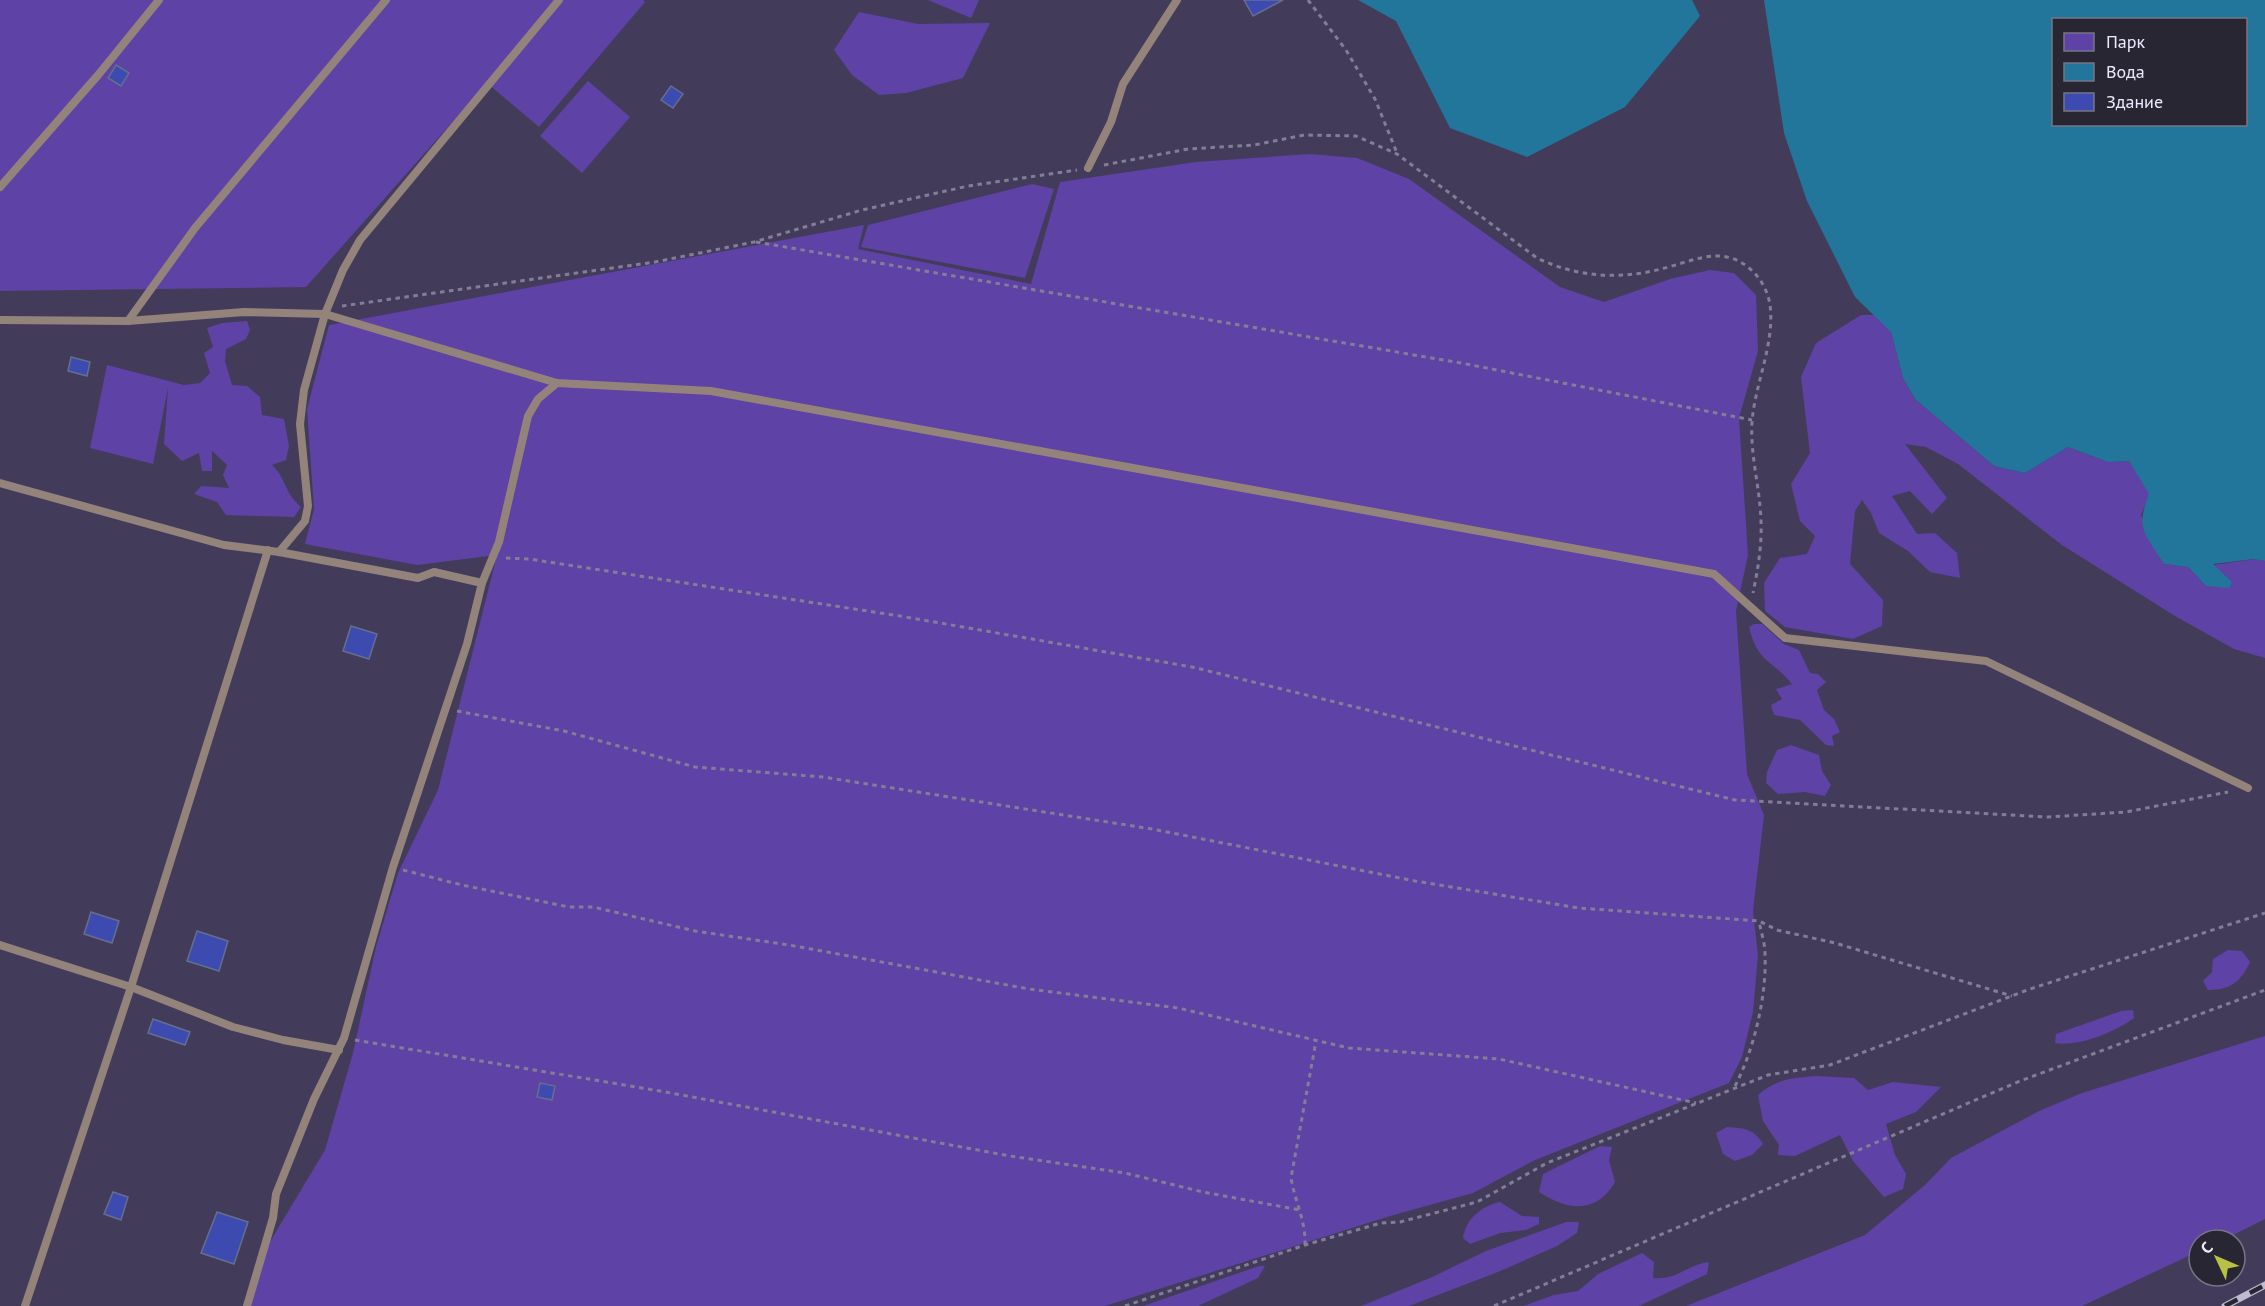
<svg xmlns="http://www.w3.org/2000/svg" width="2265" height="1306" viewBox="0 0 2265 1306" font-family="'PT Sans',sans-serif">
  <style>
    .green { fill: #5e42a5 }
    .water { fill: #22769b; fill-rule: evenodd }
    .building { fill: #3d4bb1; stroke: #656e8d; stroke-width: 1.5 }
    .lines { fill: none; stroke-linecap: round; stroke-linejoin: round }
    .path { stroke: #827e97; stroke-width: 3; stroke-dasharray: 4.5 4.5; stroke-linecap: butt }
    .lane { stroke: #93837a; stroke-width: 8 }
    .rail-casing { stroke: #bebad0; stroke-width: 7 }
    .rail { stroke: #282633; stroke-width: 4.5; stroke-dasharray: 14; stroke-linecap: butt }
  </style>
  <rect width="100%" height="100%" fill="#423c5a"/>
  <!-- green -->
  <g class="green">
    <polygon points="0,0 643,0 645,2 539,127 487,83 306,287 0,291"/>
    <polygon points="928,0 979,0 971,18"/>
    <polygon points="859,12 918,24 990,23 963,78 906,93 879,95 852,75 834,50"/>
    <polygon points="588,81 630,117 582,173 540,136"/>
    <polygon points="1310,154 1357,158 1409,179 1560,287 1604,302 1670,279 1710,270 1734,273 1756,295 1758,351 1739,418 1748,555 1736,611 1747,774 1764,815 1753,911 1758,955 1753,1012 1742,1057 1729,1083 1535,1160 1473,1193 1390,1216 1105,1306 247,1306 262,1255 325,1150 353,1053 376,947 398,873 438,790 497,555 417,565 305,544 314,509 307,409 329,325 864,225 858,249 1031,284 1060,182 1196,162"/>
    <polygon points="1032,184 1054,189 1025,278 861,247 868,225"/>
    <polygon points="1861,315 1876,315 1891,332 1903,378 1915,399 1994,466 2025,473 2068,447 2108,462 2129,461 2150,494 2141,515 2164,564 2188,567 2206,586 2232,582 2213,565 2255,559 2265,561 2265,658 2234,649 2175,616 2062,545 1958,464 1926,447 1905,444 1947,498 1932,514 1910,491 1892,496 1917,534 1935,533 1957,553 1960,578 1930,572 1908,551 1879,533 1871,513 1862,500 1855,511 1850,564 1883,600 1882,626 1853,639 1785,627 1765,611 1764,583 1780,558 1807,554 1815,536 1800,521 1791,484 1810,453 1801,377 1816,343"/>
    <path d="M 247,321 L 250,330 L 246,339 L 226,349 L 225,361 L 232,385 L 247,386 L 260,397 L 262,415 L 284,419 L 289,446 L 286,460 L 272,465 C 287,479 283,491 301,507 L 294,517 L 226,515 L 217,502 L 194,494 L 201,486 L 229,488 L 223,475 L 227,465 L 212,451 L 212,471 L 202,471 L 199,453 L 182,461 L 164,444 L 168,388 L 153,464 L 90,448 L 107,365 L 184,385 L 200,383 L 210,373 L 204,353 L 213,347 L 207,328 L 222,323 Z"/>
    <path d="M 1754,624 L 1762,624 L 1784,644 L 1799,650 L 1810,673 L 1818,674 L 1826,682 L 1817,690 L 1824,710 L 1834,719 L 1840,732 L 1832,736 L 1834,746 L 1826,745 L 1800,720 L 1774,715 L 1771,705 L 1782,699 L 1776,689 L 1792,684 C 1772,659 1758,664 1749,627 Z"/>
    <polygon points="1791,745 1819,755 1822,771 1831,785 1825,796 1805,792 1778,794 1766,783 1767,772 1777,750"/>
    <path d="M 2228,950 L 2242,951 L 2250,962 C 2241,982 2230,990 2208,990 L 2203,981 L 2212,972 L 2213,959 Z"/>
    <path d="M 2133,1010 L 2134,1018 C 2115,1032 2079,1047 2055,1043 L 2056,1034 L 2121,1011 Z"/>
    <polygon points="2265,1036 2265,1219 2223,1240 2199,1240 2199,1251 2082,1306 1686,1306 1865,1235 1925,1185 1951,1158 2039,1111 2082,1093"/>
    <path d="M 1816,1076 L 1854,1078 L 1868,1090 L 1893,1082 L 1941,1087 L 1916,1112 L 1886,1124 L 1895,1155 L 1906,1174 L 1903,1189 L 1884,1197 L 1853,1161 L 1840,1135 L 1795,1156 L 1778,1155 L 1779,1145 L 1763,1121 L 1758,1095 C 1776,1079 1792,1078 1816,1076 Z"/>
    <path d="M 1727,1127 C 1744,1128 1754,1129 1763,1144 L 1752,1155 L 1735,1161 L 1723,1154 L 1716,1133 Z"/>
    <path d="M 1600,1146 L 1612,1147 L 1609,1160 L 1615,1182 C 1596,1215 1567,1210 1539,1192 L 1543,1174 Z"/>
    <path d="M 1500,1202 L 1522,1216 L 1539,1217 L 1539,1224 L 1526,1230 L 1500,1233 L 1470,1244 L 1463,1238 C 1466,1219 1481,1206 1500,1202 Z"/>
    <polygon points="1566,1222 1579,1222 1577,1233 1557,1246 1498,1272 1409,1306 1361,1306 1430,1278 1486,1251"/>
    <path d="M 1642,1253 L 1654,1262 L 1653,1278 C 1678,1280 1684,1266 1709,1262 L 1707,1274 L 1639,1306 L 1523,1306 L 1554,1295 L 1578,1291 L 1598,1274 Z"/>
    <polygon points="1259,1266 1265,1266 1258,1278 1198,1306 1143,1306"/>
  </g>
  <!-- water -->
  <g class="water">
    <polygon points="1358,0 1692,0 1700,16 1625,107 1527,157 1450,128 1396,21"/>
    <path d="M 1764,0 L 2265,0 L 2265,561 L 2254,559 L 2213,564 L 2232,582 L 2229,588 L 2206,586 L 2188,567 L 2164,564 C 2145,533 2135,530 2149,494 L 2129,461 L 2108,462 L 2068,447 L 2025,473 L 1994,466 L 1915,399 L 1903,378 L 1891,332 L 1855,297 L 1807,201 L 1784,133 ZM 2054,20 L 2246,20 L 2246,124 L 2054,124 Z"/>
  </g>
  <!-- building -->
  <g class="building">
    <polygon points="1244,0 1283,0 1253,16"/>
    <polygon points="116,65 129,73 121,86 108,78"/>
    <polygon points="671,86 683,94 673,108 661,100"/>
    <polygon points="71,357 90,362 87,376 68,371"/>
    <polygon points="351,626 377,634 369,659 343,651"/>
    <polygon points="91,912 119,921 112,943 84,934"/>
    <polygon points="197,931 228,941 219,971 187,961"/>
    <polygon points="153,1019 190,1032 185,1045 148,1033"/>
    <polygon points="540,1083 555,1086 552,1100 537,1097"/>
    <polygon points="113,1192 128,1197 121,1220 104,1214"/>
    <polygon points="217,1212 248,1222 234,1264 201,1253"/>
  </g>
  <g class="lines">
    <!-- path -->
    <g class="path">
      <polyline points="1308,0 1346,50 1375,99 1397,153"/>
      <path d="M 1104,165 L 1188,149 L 1254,145 L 1304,135 L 1356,136 L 1397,154 L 1537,258 C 1576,277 1619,280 1661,269 C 1678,265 1697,257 1714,256 C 1742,254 1766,278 1770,305 C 1775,344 1755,383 1752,422 C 1750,456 1760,487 1761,521 C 1762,545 1758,569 1753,593"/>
      <polyline points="756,242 1461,363 1752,420"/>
      <polyline points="342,306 655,262 754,242 862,210 968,186 1077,170"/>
      <polyline points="506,558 529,559 900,616 1192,667 1735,800 2048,817 2126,812 2228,792"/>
      <polyline points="457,711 564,731 695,767 823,777 1152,829 1415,881 1579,908 1759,921 1777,930 1835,943 2012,996"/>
      <polyline points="403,870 462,885 569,907 593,907 695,931 789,945 1029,989 1178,1008 1349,1048 1499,1059 1696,1103"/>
      <polyline points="355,1040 660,1091 1010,1156 1125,1173 1203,1192 1300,1210"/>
      <path d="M 1735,1086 C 1754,1050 1767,995 1765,954 C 1765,943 1761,932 1759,921"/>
      <path d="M 1305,1245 C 1306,1221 1295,1202 1291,1178 L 1316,1041"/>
      <polyline points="1125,1306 1305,1245 1381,1223 1400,1222 1477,1202 1547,1163 1768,1075 1830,1065 2030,989 2265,913"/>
      <polyline points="1494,1306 2020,1081 2265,990"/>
    </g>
    <!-- lane -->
    <g class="lane">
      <polyline points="1088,168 1111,122 1123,84 1177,0"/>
      <polyline points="0,187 99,74 159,0"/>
      <polyline points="0,320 128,321 244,312 325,314 557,383 711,391 1714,574 1785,638 1986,661 2248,788"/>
      <polyline points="128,321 195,228 386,0"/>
      <polyline points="0,483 224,545 279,552 418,578 434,572 482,583 467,644 393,867 344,1038 314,1099 276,1194 273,1218 247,1306"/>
      <polyline points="279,552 305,521 308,506 300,424 304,390 325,314 343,270 360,240 559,0"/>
      <polyline points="482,583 499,542 528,416 538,399 557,383"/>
      <polyline points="0,945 131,987 233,1027 283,1040 339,1050"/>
      <polyline points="25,1306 131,987 268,550"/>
    </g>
    <defs>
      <polyline id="rail" points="2225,1306 2265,1285"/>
    </defs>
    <!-- rail casing -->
    <use href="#rail" class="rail-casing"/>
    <!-- rail -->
    <use href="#rail" class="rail"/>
  </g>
  <!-- legend -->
  <rect x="2052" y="18" width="195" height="108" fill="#282633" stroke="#777484" stroke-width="1.5"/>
  <rect x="2064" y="33" width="30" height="18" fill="#5e42a5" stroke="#777484" stroke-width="1.5"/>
  <text x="2106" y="48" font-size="18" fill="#edeafd">Парк</text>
  <rect x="2064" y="63" width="30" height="18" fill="#22769b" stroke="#777484" stroke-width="1.5"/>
  <text x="2106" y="78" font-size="18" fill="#edeafd">Вода</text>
  <rect x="2064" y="93" width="30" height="18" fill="#3d4bb1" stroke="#777484" stroke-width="1.5"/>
  <text x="2106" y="108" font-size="18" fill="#edeafd">Здание</text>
  <!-- north arrow -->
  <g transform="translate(2217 1258) rotate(314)"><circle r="28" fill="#282633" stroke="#777484" stroke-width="1.5"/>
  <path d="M0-4.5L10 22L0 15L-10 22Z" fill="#b9c046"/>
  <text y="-9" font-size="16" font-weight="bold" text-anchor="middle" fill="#edeafd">С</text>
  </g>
</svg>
